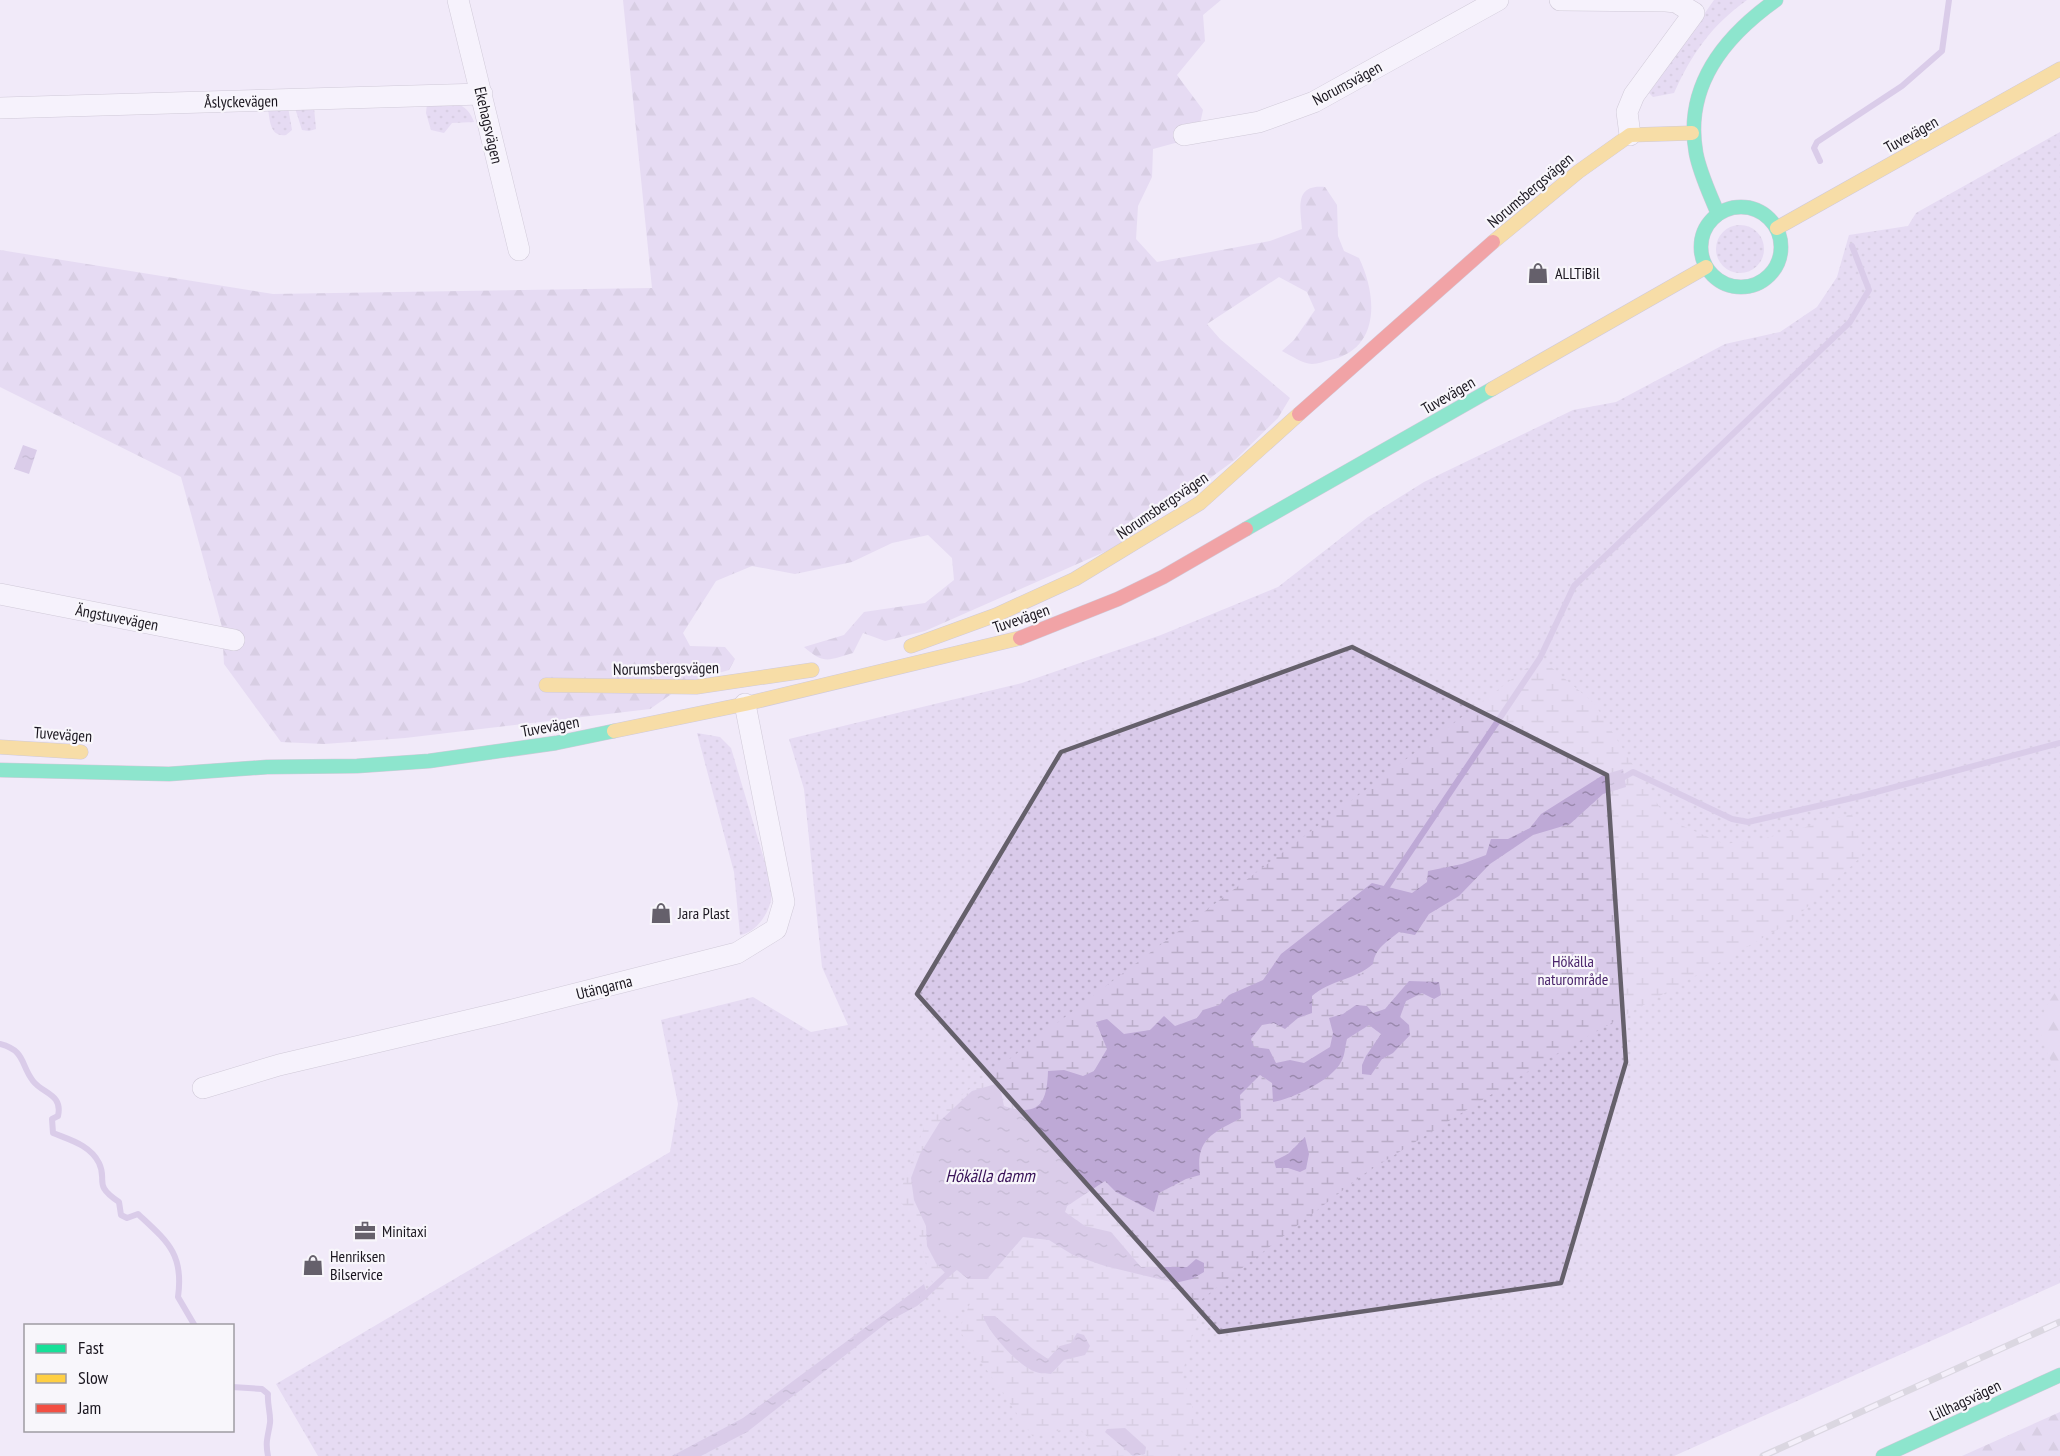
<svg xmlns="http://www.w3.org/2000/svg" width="2060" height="1456" viewBox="0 0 2060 1456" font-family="'PT Sans Narrow',sans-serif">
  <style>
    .grass { fill: url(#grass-dots) }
    .forest { fill: url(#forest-firs) }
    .wetland { fill: url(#wetland-marsh); fill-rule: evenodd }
    .water { fill: url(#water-ripples) }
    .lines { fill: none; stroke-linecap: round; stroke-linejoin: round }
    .stream { stroke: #bea9d6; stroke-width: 6 }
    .street-casing { stroke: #aaa5b0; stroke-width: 22 }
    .fast-casing { stroke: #aaa5b0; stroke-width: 15 }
    .slow-casing { stroke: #aaa5b0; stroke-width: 15 }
    .jam-casing { stroke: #aaa5b0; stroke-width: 15 }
    .street { stroke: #fdfcfe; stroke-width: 21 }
    .fast { stroke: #16e098; stroke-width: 14 }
    .slow { stroke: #ffcf43; stroke-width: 14 }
    .jam { stroke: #f24e42; stroke-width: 14 }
    .rail-casing { stroke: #c1c0c3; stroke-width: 7 }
    .rail { stroke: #f8f6fb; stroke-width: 4.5; stroke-dasharray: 14; stroke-linecap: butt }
    .marked { fill: none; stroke: #65606b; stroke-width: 4.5; stroke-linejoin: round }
    .labels { text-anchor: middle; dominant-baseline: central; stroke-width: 4.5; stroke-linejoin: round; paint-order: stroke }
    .street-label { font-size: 16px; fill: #1a161f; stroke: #f8f6fb }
    .poi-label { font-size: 16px; fill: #1a161f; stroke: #f8f6fb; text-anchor: start }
    .park-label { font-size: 16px; fill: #49236a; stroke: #f8f6fb }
    .water-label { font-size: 18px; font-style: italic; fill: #3a1359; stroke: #f8f6fb }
  </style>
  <defs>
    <pattern id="grass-dots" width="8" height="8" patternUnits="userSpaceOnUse" patternTransform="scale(1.5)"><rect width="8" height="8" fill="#d9caea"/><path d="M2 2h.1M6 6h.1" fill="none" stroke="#baadc8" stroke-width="1.8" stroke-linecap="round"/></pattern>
    <pattern id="forest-firs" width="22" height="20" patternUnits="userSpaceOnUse" patternTransform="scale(1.5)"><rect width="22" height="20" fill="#d9caea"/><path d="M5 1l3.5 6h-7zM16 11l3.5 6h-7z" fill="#baadc8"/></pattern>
    <pattern id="wetland-marsh" width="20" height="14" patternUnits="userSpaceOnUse" patternTransform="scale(1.5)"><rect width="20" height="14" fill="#d9caea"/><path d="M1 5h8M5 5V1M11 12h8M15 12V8" fill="none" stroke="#baadc8"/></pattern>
    <pattern id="water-ripples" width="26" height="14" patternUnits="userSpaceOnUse" patternTransform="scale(1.5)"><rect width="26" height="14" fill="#bea9d6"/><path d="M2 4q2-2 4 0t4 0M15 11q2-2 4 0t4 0" fill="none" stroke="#9a89ad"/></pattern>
  </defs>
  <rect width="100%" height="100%" fill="#f1eaf9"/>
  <!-- grass -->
  <g class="grass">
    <path d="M 1714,0 L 1747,0 C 1712,25 1692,53 1674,93 L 1653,97 L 1649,93 Z"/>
    <path d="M 427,104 C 449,104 465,98 474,122 L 452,123 L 444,133 L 431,130 L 426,113 Z"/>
    <path d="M 288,107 L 292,130 L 286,135 C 270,137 270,121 268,109 Z"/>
    <polygon points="295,108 314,108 316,129 309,131 302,130"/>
    <polygon points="2060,132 2060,1283 1674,1456 318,1456 276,1384 670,1152 678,1104 661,1020 753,997 811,1032 848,1025 822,967 804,789 789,739 1022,683 1161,635 1278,587 1368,517 1424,482 1573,410 1616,402 1725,344 1780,332 1817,307 1837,277 1849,235 1908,226 1916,213"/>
    <circle cx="1740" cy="249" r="24"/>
    <path d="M 697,733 L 720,737 L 731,748 L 772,886 C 774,906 760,931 740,935 L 734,872 Z"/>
  </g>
  <!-- forest -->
  <g class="forest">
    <path d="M 623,0 L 1221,0 L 1203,15 L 1205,41 L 1177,75 L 1203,110 L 1197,137 L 1153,149 L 1152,177 L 1138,206 L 1136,239 L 1157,262 L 1270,241 L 1302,229 C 1300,206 1295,184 1325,187 L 1337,205 L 1338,236 L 1344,251 L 1359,258 C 1377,295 1381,349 1330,360 C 1325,361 1318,364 1312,364 C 1303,364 1290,355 1282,351 L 1294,340 L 1315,310 L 1307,292 L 1279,277 L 1207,324 L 1220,339 L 1290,398 L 1278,418 L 1236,459 L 1118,546 L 925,631 L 885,641 L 863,633 L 853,653 C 828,660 825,665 804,647 L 844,635 L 864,612 L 925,603 L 954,580 L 952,558 L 928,535 L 892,543 L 852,562 L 795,574 L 752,566 L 716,581 L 683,633 L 690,646 L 725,647 L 735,659 L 729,670 L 690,681 L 650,709 L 405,738 L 324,744 L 281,742 L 224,664 L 222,627 L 181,477 L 0,387 L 0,250 L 273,294 L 652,288 Z"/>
    <path d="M 2060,986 L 2060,1079 C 2040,1038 2029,1026 2060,986 Z"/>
    <polygon points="2060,1412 2060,1456 1962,1456"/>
  </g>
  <!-- wetland -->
  <path class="wetland" d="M 1540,658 L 1594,703 L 1667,819 L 1724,844 L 1763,839 L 1852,814 L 1862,856 L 1791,922 L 1553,1056 L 1364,1174 L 1202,1299 L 1182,1375 L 1199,1428 L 1171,1456 L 1137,1456 L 1145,1454 L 1146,1447 L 1125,1428 L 1120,1447 L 1133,1456 L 1105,1456 L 1077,1426 L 1033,1437 L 959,1330 L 976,1289 L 948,1317 L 929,1274 L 918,1230 L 898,1197 L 926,1122 ZM 1625,787 L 1603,794 L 1570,824 L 1533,835 L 1490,864 L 1459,896 L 1429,914 L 1415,935 L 1399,932 L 1382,945 L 1360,976 L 1321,988 L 1312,996 L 1312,1014 L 1298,1018 L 1285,1029 L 1274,1023 L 1262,1025 L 1251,1039 L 1253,1047 L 1276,1063 L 1290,1060 L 1304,1063 L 1330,1047 L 1333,1033 L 1330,1018 L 1343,1014 L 1356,1005 L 1373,1013 L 1385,1009 L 1409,981 L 1422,992 L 1406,1001 L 1400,1017 L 1410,1035 L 1393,1053 L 1382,1059 L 1371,1075 L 1366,1056 L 1381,1034 L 1369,1025 L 1347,1039 L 1341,1063 L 1307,1092 L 1288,1100 L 1260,1074 L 1240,1095 L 1241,1118 C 1213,1133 1195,1139 1200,1175 L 1159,1193 L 1116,1192 L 1105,1181 L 1067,1206 L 1065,1212 L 1085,1226 L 1111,1232 L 1141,1267 L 1187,1267 L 1175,1283 L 1105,1266 L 1073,1255 L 1049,1240 L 1022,1237 L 987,1279 L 957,1270 L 927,1246 L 926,1226 L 1003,1106 L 1023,1112 L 1036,1108 L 1064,1070 L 1083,1077 L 1094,1071 L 1107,1049 L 1096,1022 L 1107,1019 L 1124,1034 L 1150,1030 L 1164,1016 L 1174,1026 L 1197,1018 L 1203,1010 L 1219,1005 L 1230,995 L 1263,980 L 1281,954 L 1412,893 L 1427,882 L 1428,871 L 1462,864 L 1486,855 L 1508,839 L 1530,828 L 1541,814 L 1561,803 ZM 1305,1137 L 1300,1172 L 1288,1168 L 1277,1168 L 1275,1161 L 1288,1154 ZM 995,1316 L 1033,1349 L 1048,1359 L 1060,1346 L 1071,1343 L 1077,1357 L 1065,1360 L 1051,1374 C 1023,1371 1007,1348 988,1329 Z"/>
  <!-- water -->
  <g class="water">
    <polygon points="23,445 37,450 29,474 14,469"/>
    <path d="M 1623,769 L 1626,787 L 1603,794 L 1570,824 L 1533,835 L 1490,864 L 1459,896 L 1429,914 L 1415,935 L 1399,932 C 1387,942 1375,948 1373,964 C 1355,980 1330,980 1312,996 L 1312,1013 L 1298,1018 L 1285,1029 L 1274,1023 L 1262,1025 L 1251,1039 L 1254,1047 L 1269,1049 L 1276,1063 L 1290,1060 L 1304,1063 L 1330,1047 L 1333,1033 L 1329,1018 L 1343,1014 L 1356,1005 L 1367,1006 L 1373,1013 L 1385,1009 L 1409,981 L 1439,982 L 1441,995 L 1434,999 L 1422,993 L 1406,1001 L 1400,1017 L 1409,1025 L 1410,1035 L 1393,1053 L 1382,1059 L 1371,1075 L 1362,1074 L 1362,1065 L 1366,1056 L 1381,1034 L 1369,1025 L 1347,1039 C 1345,1046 1345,1056 1341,1062 C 1332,1080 1292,1099 1273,1102 L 1272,1083 L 1260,1075 L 1240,1095 L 1241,1118 C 1213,1133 1195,1139 1200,1175 L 1186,1179 L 1159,1193 L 1154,1212 L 1116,1192 L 1105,1181 L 1067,1206 L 1065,1212 L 1085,1226 L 1111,1232 L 1141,1267 L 1187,1267 L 1196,1259 L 1204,1263 L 1204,1272 L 1192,1279 L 1175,1283 L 1105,1266 L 1073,1255 L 1049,1240 L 1023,1237 L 987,1279 L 968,1279 L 957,1270 L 947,1275 L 936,1263 L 927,1246 L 926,1226 L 914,1200 L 911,1178 L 920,1154 L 941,1120 L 972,1091 L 999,1083 L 1004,1106 C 1038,1117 1047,1105 1048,1071 L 1064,1070 L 1083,1076 L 1094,1071 L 1107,1049 L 1096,1022 L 1107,1019 L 1124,1034 L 1150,1030 L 1164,1016 L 1175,1026 L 1197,1018 L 1203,1010 L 1219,1005 L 1229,995 L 1263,980 L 1281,954 L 1372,883 L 1412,893 L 1427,882 L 1428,871 L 1462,864 L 1486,855 L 1491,839 L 1508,839 L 1530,828 L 1541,814 L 1603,775 Z"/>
    <polygon points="1305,1137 1309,1154 1306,1169 1300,1172 1288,1168 1276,1168 1274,1161 1288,1154"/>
    <polygon points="924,1284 928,1297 917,1306 889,1321 747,1432 701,1456 672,1456 743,1418"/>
    <path d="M 983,1316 L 995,1316 L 1033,1349 L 1048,1359 L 1060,1346 L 1071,1343 L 1077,1333 L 1084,1335 L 1090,1346 L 1085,1355 L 1064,1360 L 1051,1374 C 1046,1373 1040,1374 1036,1372 C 1019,1367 988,1332 983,1316 Z"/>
    <polygon points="1125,1428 1146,1447 1145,1454 1133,1456 1105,1432 1107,1429"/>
  </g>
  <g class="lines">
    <!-- stream -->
    <g class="stream">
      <polyline points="1820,161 1814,148 1817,142 1902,86 1942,51 1949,0"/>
      <polyline points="1619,780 1633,772 1732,819 1748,822 1861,796 2060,743"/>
      <polyline points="1382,894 1540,658 1574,586 1850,322 1869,290 1852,246"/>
      <path d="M 0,1044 C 26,1051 20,1064 33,1081 C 43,1094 63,1094 58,1116 L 52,1119 L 53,1133 C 70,1140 90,1145 99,1163 C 108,1181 92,1184 119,1202 L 121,1215 L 127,1218 L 138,1214 C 168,1242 184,1254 178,1297 L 195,1326"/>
      <polyline points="923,1297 953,1269"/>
      <path d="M 232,1387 L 262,1389 L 268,1394 C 267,1404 271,1414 270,1423 C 268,1437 265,1441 268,1456"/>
    </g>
    <defs>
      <g id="street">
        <polyline points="458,0 519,250"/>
        <polyline points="1560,0 1666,1 1676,2 1694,13 1634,95 1627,112 1630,135"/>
        <polyline points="0,108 482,94"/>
        <polyline points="1184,135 1259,122 1314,102 1498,0"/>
        <polyline points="0,594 234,640"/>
        <polyline points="203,1088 279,1065 500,1013 737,953 776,929 784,902 745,704"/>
      </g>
      <g id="fast">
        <circle cx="1741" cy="247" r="40"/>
        <path d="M 1718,214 C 1710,194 1700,174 1696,153 C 1684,86 1724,37 1776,0"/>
        <polyline points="1246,529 1492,389"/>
        <polyline points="0,770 169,774 267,767 357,766 429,761 556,743 614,731"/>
        <polyline points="1883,1456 2060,1375"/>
      </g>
      <g id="slow">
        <polyline points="1777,228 2060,69"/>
        <polyline points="1493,242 1578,172 1630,135 1692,133"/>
        <polyline points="1492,389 1706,267"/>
        <polyline points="911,646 996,615 1075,579 1200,503 1299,414"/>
        <polyline points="546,685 696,687 812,670"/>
        <polyline points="614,731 745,704 1020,638"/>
        <polyline points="0,747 81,752"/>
      </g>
      <g id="jam">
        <polyline points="1299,414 1493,242"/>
        <polyline points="1020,638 1118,599 1163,577 1246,529"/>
      </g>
    </defs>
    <!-- street casing -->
    <use href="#street" class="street-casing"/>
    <!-- fast casing -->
    <use href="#fast" class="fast-casing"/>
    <!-- slow casing -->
    <use href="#slow" class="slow-casing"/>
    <!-- jam casing -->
    <use href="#jam" class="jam-casing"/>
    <!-- street -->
    <use href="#street" class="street"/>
    <!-- fast -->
    <use href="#fast" class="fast"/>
    <!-- slow -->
    <use href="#slow" class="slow"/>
    <!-- jam -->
    <use href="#jam" class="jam"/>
    <defs>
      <polyline id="rail" points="1763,1456 2060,1322"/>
    </defs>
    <!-- rail casing -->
    <use href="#rail" class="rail-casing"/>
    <!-- rail -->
    <use href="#rail" class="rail"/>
  </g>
  <!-- marked area -->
  <path d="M0 0H2060V1456H0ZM 1352,647 L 1607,775 L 1626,1062 L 1561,1283 L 1219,1332 L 917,994 L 1061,752 Z" fill="#f1eaf9" fill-opacity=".55" fill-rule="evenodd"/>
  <path class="marked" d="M 1352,647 L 1607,775 L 1626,1062 L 1561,1283 L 1219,1332 L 917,994 L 1061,752 Z"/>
  <!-- icons -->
  <defs>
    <symbol id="shop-bare" viewBox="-9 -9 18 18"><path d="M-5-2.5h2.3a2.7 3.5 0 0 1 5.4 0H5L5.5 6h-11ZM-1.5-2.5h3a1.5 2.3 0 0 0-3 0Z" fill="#65606b" stroke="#f8f6fb" stroke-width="2.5" paint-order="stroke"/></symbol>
    <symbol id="office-bare" viewBox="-9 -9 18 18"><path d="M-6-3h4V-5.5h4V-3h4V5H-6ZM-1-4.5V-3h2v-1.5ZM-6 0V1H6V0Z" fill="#65606b" stroke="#f8f6fb" stroke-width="2.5" paint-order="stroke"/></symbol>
  </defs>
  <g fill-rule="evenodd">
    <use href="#shop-bare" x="1523" y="258" width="30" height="30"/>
    <use href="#shop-bare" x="646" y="898" width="30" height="30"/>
    <use href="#office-bare" x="350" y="1216" width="30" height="30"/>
    <use href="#shop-bare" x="298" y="1250" width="30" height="30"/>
  </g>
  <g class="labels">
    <!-- street labels -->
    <g class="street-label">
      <text transform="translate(1347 83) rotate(-28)">Norumsvägen</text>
      <text transform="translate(241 101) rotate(-1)">Åslyckevägen</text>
      <text transform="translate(489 125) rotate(77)">Ekehagsvägen</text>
      <text transform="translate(1911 134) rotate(-29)">Tuvevägen</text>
      <text transform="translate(1530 190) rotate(-40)">Norumsbergsvägen</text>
      <text transform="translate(1448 395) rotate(-30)">Tuvevägen</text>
      <text transform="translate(1162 505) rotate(-34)">Norumsbergsvägen</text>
      <text transform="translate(117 617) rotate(11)">Ängstuvevägen</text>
      <text transform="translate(1021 618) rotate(-19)">Tuvevägen</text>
      <text transform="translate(666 668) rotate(-1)">Norumsbergsvägen</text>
      <text transform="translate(550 726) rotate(-10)">Tuvevägen</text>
      <text transform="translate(63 734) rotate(4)">Tuvevägen</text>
      <text transform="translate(604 987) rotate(-14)">Utängarna</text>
      <text transform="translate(1965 1400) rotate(-25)">Lillhagsvägen</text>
    </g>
    <!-- poi labels -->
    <g class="poi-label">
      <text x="1555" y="273">ALLTiBil</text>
      <text x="678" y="913">Jara Plast</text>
      <text x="382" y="1231">Minitaxi</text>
      <text x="330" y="1256">Henriksen<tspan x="330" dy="18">Bilservice</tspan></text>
    </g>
    <!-- park labels -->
    <g class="park-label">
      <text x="1573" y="961">Hökälla<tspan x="1573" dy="18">naturområde</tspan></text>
    </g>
    <!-- water labels -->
    <g class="water-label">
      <text x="990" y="1175">Hökälla damm</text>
    </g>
  </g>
  <!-- legend -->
  <rect x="24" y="1324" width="210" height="108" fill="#f8f6fb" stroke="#9f9ca3" stroke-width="1.5"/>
  <rect x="36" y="1344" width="30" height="9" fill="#16e098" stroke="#9f9ca3" stroke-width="1.5"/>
  <text x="78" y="1354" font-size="18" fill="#1a161f">Fast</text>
  <rect x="36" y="1374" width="30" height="9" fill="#ffcf43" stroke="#9f9ca3" stroke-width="1.5"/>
  <text x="78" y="1384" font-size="18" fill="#1a161f">Slow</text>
  <rect x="36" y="1404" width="30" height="9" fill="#f24e42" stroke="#9f9ca3" stroke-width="1.5"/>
  <text x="78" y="1414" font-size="18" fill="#1a161f">Jam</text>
</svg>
